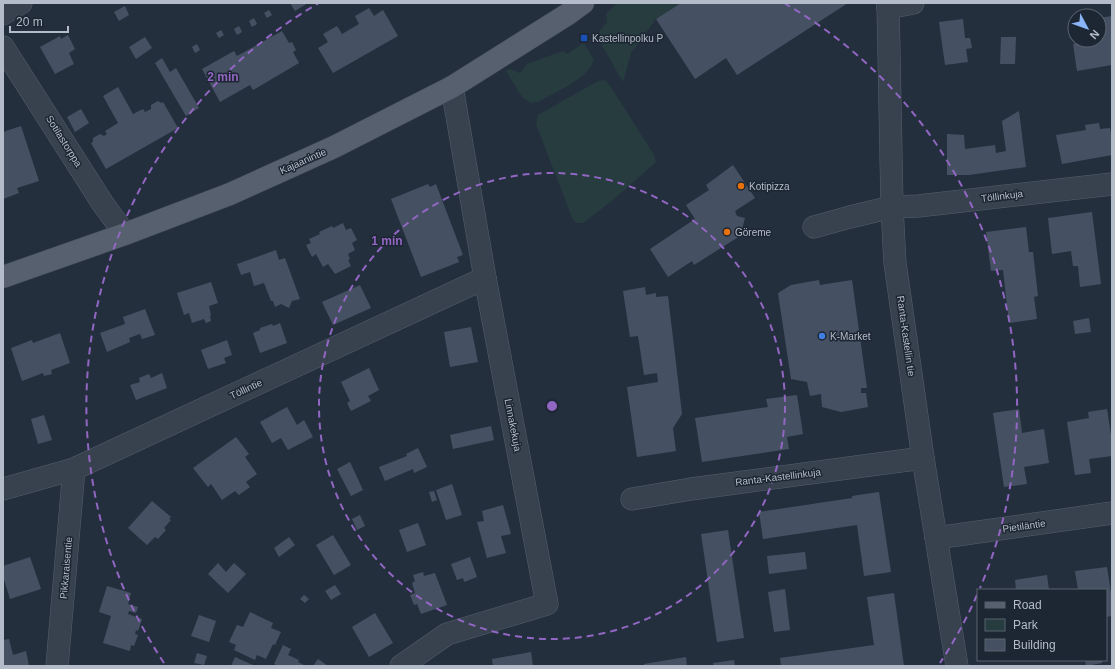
<svg xmlns="http://www.w3.org/2000/svg" width="1115" height="669" viewBox="0 0 1115 669" font-family="Helvetica,sans-serif">
  <style>
    .green { fill: #263c3f }
    .building { fill: #455162 }
    .lines { fill: none; stroke-linecap: round; stroke-linejoin: round }
    .minor-casing { stroke: #565f6c; stroke-width: 23 }
    .major-casing { stroke: #414a57; stroke-width: 23 }
    .minor { stroke: #38414e; stroke-width: 22 }
    .major { stroke: #56606e; stroke-width: 22 }
    .ring { fill: none; stroke: #9266c3; stroke-width: 2; stroke-dasharray: 7 5 }
    .transit-dot { fill: #1a4fb4; stroke: #1d2633; stroke-width: 1.5 }
    .food-dot { fill: #e8710a; stroke: #1d2633; stroke-width: 1.5 }
    .shop-dot { fill: #3f7fe0; stroke: #1d2633; stroke-width: 1.5 }
    .labels { text-anchor: middle; dominant-baseline: central; stroke-width: 3; stroke-linejoin: round; paint-order: stroke }
    .poi-label { font-size: 10px; fill: #b4bcc9; stroke: #1d2633; text-anchor: start }
    .street-label { font-size: 10px; fill: #b4bcc9; stroke: #1d2633 }
    .centre { fill: #9266c3; stroke: #1d2633; stroke-width: 2 }
    .ring-label { font-size: 12px; text-anchor: middle; font-weight: bold; fill: #9266c3; stroke: #1d2633; stroke-width: 3; stroke-linejoin: round; paint-order: stroke }
  </style>
  <rect width="100%" height="100%" fill="#242f3e"/>
  <!-- green -->
  <g class="green">
    <polygon points="617,3 681,3 656,19 631,53 623,82 596,35 607,22 606,14"/>
    <path d="M 584,43 L 594,60 C 588,79 555,92 538,102 L 531,103 L 522,97 L 506,71 L 510,69 L 520,73 L 527,64 L 563,51 L 567,54 Z"/>
    <polygon points="605,80 611,87 654,155 656,162 613,200 583,223 577,223 573,220 536,124 538,115 598,81"/>
  </g>
  <!-- building -->
  <g class="building">
    <polygon points="290,3 308,3 295,11"/>
    <polygon points="681,3 848,3 737,75 726,58 695,79 656,19"/>
    <polygon points="125,6 129,15 119,21 114,12"/>
    <polygon points="369,8 374,16 383,10 398,36 333,73 318,48 328,42 323,34 337,26 342,34 359,24 355,16"/>
    <polygon points="269,10 272,15 267,18 264,13"/>
    <polygon points="1112,16 1112,65 1077,71 1073,44 1099,40 1099,18"/>
    <polygon points="254,18 257,24 252,27 249,21"/>
    <polygon points="963,19 965,38 970,38 972,48 966,49 968,62 945,65 939,22"/>
    <polygon points="239,26 242,32 237,35 234,29"/>
    <polygon points="221,30 224,35 219,38 216,33"/>
    <polygon points="282,31 289,43 292,42 296,50 293,52 299,63 253,90 250,85 220,102 202,69 234,51 237,56"/>
    <polygon points="68,35 75,49 69,53 74,64 55,74 40,47 60,36 61,39"/>
    <polygon points="145,37 152,48 136,59 129,47"/>
    <polygon points="1001,37 1016,37 1015,64 1000,64"/>
    <polygon points="197,44 200,50 195,53 192,47"/>
    <polygon points="162,58 170,72 176,68 199,108 186,116 155,63"/>
    <polygon points="118,87 133,114 143,109 145,112 151,109 151,105 158,101 161,103 163,102 178,128 106,169 91,143 93,142 93,138 100,134 104,136 107,134 105,131 118,123 103,96"/>
    <polygon points="81,109 89,123 75,132 67,117"/>
    <polygon points="1019,111 1026,167 969,175 947,175 947,134 964,135 965,149 995,145 996,153 1006,151 1002,121"/>
    <polygon points="1099,123 1100,129 1110,128 1112,139 1112,155 1062,164 1056,135 1086,130 1085,125"/>
    <polygon points="21,126 39,181 17,188 19,193 3,199 3,132"/>
    <polygon points="733,165 755,198 735,211 737,216 745,218 740,236 694,265 692,261 668,277 650,249 695,219 686,205 709,190 706,185"/>
    <polygon points="428,184 430,187 436,184 463,255 457,257 459,262 421,277 391,199"/>
    <polygon points="1092,212 1101,284 1080,287 1078,266 1073,266 1071,251 1052,254 1048,218"/>
    <polygon points="343,223 346,230 351,228 357,240 352,243 355,250 348,254 350,259 348,260 351,266 335,274 328,264 323,267 316,254 312,257 306,245 311,243 309,239 320,234 319,232 332,226 333,228"/>
    <polygon points="1026,227 1029,252 1033,252 1038,296 1034,297 1037,319 1009,323 1003,270 991,271 986,232"/>
    <polygon points="276,250 279,260 285,258 300,299 292,301 289,308 281,304 275,307 273,301 271,301 264,283 254,286 250,272 241,275 237,264"/>
    <polygon points="819,280 820,285 852,280 867,388 861,388 861,393 866,393 868,407 841,412 822,407 821,394 810,396 807,382 791,379 778,293 791,285"/>
    <polygon points="211,282 218,303 209,306 211,315 210,316 211,321 206,323 204,319 192,323 189,313 184,315 177,293"/>
    <polygon points="360,285 371,308 333,325 322,302"/>
    <polygon points="645,287 646,295 656,293 656,297 668,296 682,414 673,428 676,451 637,457 627,387 658,382 657,373 644,375 638,336 630,337 623,291"/>
    <polygon points="145,309 155,335 142,339 140,334 129,338 130,342 107,352 100,333 125,324 123,317"/>
    <polygon points="1089,318 1091,332 1075,334 1073,321"/>
    <polygon points="280,323 287,343 260,353 253,333 260,330 260,328 272,324 273,326"/>
    <polygon points="471,327 478,362 450,367 444,332"/>
    <polygon points="60,333 70,363 51,370 52,374 44,376 43,373 22,381 11,348 32,340 33,343"/>
    <polygon points="227,340 232,355 224,358 226,363 208,369 201,350"/>
    <polygon points="369,368 379,390 368,396 371,401 351,411 347,403 350,401 341,382"/>
    <polygon points="162,373 167,388 136,400 130,385 140,382 139,378 149,374 151,378"/>
    <polygon points="797,395 803,434 787,437 789,449 702,462 695,418 768,407 766,399"/>
    <polygon points="287,407 297,425 304,420 313,437 288,450 281,438 272,443 260,422"/>
    <polygon points="1019,409 1022,433 1044,429 1049,463 1024,467 1027,484 1004,487 993,413"/>
    <polygon points="1107,409 1112,442 1112,456 1089,459 1091,473 1075,475 1067,422 1089,418 1088,412"/>
    <polygon points="44,415 52,440 38,444 31,419"/>
    <polygon points="491,426 494,440 453,449 450,435"/>
    <polygon points="236,437 249,454 245,457 257,474 246,482 250,487 239,495 235,491 222,500 211,484 208,487 193,468"/>
    <polygon points="418,448 427,467 414,473 413,469 385,481 379,467 407,456 406,454"/>
    <polygon points="350,462 363,490 351,496 337,469"/>
    <polygon points="452,484 462,515 446,520 436,490"/>
    <polygon points="434,491 437,500 432,502 429,492"/>
    <polygon points="879,492 891,572 864,576 857,525 763,539 759,512 852,498 852,496"/>
    <polygon points="152,501 171,517 169,519 171,520 164,528 166,530 158,539 155,537 147,545 128,528"/>
    <polygon points="503,505 511,534 501,536 506,553 487,558 477,522 484,521 482,511"/>
    <polygon points="360,515 365,526 357,530 352,519"/>
    <polygon points="418,523 426,545 407,552 399,530"/>
    <polygon points="728,530 744,638 717,642 701,534"/>
    <polygon points="333,535 351,565 334,575 316,545"/>
    <polygon points="289,537 295,545 279,557 274,548"/>
    <polygon points="805,552 807,569 769,574 767,556"/>
    <polygon points="30,557 41,589 10,599 3,576 3,566"/>
    <polygon points="470,557 477,577 464,582 463,578 457,580 451,564"/>
    <polygon points="218,563 226,572 234,563 246,574 228,593 208,574"/>
    <polygon points="1107,567 1111,593 1112,593 1112,616 1106,617 1106,590 1078,590 1075,571"/>
    <polygon points="423,572 424,576 435,573 447,605 421,614 417,604 414,605 410,595 415,593 412,583 415,581 413,575"/>
    <polygon points="1047,575 1049,590 1016,590 1015,580"/>
    <polygon points="335,585 341,594 331,600 325,591"/>
    <polygon points="107,586 131,593 128,604 138,607 136,613 129,611 128,614 142,619 138,631 136,630 135,634 138,635 134,646 131,645 130,651 103,643 111,616 99,612"/>
    <polygon points="785,589 790,630 774,632 768,592"/>
    <polygon points="894,593 904,666 781,666 780,658 874,645 867,597"/>
    <polygon points="304,595 309,599 305,603 300,599"/>
    <polygon points="250,612 273,623 271,628 281,632 275,645 273,644 266,659 257,655 255,660 234,650 236,645 229,642 237,625 243,627"/>
    <polygon points="375,613 393,643 369,657 352,627"/>
    <polygon points="199,615 216,621 209,642 191,636"/>
    <polygon points="9,639 13,655 26,651 29,666 3,666 3,640"/>
    <polygon points="283,645 291,649 288,655 299,660 298,662 306,666 278,666 274,664"/>
    <polygon points="531,652 533,666 493,666 492,659"/>
    <polygon points="197,653 207,656 204,665 194,663"/>
    <polygon points="235,657 255,666 231,666"/>
    <polygon points="686,657 687,666 645,666 644,664"/>
    <polygon points="318,659 328,666 313,666"/>
    <polygon points="734,660 735,666 714,666 713,663"/>
    <polygon points="1085,660 1102,660 1102,663 1086,666"/>
  </g>
  <g class="lines">
    <defs>
      <g id="minor">
        <polyline points="888,3 892,207 895,263 923,458 957,666"/>
        <polyline points="888,8 913,3"/>
        <polyline points="3,14 21,3"/>
        <polyline points="3,47 103,204 125,234"/>
        <polyline points="814,227 850,217 892,207 918,206 1112,184"/>
        <polyline points="3,489 74,469 485,278"/>
        <polyline points="632,499 691,489 923,458"/>
        <polyline points="936,538 1112,513"/>
        <polyline points="57,666 74,469"/>
        <polyline points="401,666 447,634 547,604 485,278 452,87"/>
      </g>
      <polyline id="major" points="3,277 125,234 230,194 334,147 452,87 568,14 583,3"/>
    </defs>
    <!-- minor casing -->
    <use href="#minor" class="minor-casing"/>
    <!-- major casing -->
    <use href="#major" class="major-casing"/>
    <!-- minor -->
    <use href="#minor" class="minor"/>
    <!-- major -->
    <use href="#major" class="major"/>
  </g>
  <!-- distance rings -->
  <g class="ring">
    <circle cx="552" cy="406" r="233"/>
    <path d="M977 595A465 465 0 0 1 940 663M164 663A465 465 0 0 1 319 3M784 3A465 465 0 0 1 980 588"/>
  </g>
  <!-- markers -->
  <rect class="transit-dot" x="580" y="34" width="8" height="8" rx="2"/>
  <g class="food-dot">
    <circle cx="741" cy="186" r="4"/>
    <circle cx="727" cy="232" r="4"/>
  </g>
  <circle class="shop-dot" cx="822" cy="336" r="4"/>
  <g class="labels">
    <!-- poi labels -->
    <g class="poi-label">
      <text x="592" y="38">Kastellinpolku P</text>
      <text x="749" y="186">Kotipizza</text>
      <text x="735" y="232">Göreme</text>
      <text x="830" y="336">K-Market</text>
    </g>
    <!-- street labels -->
    <g class="street-label">
      <text transform="translate(64 141) rotate(58)">Sotilastorppa</text>
      <text transform="translate(303 161) rotate(-24)">Kajaanintie</text>
      <text transform="translate(1002 196) rotate(-7)">Töllinkuja</text>
      <text transform="translate(906 336) rotate(82)">Ranta-Kastellin tie</text>
      <text transform="translate(246 389) rotate(-25)">Töllintie</text>
      <text transform="translate(513 425) rotate(79)">Linnakekuja</text>
      <text transform="translate(778 477) rotate(-7)">Ranta-Kastellinkuja</text>
      <text transform="translate(1024 526) rotate(-8)">Pietiläntie</text>
      <text transform="translate(66 568) rotate(-85)">Pikkaraisentie</text>
    </g>
  </g>
  <circle cx="552" cy="406" r="6" class="centre"/>
  <g class="ring-label">
    <text x="223" y="81">2 min</text>
    <text x="387" y="245">1 min</text>
  </g>
  <!-- border -->
  <rect width="1115" height="669" fill="none" stroke="#b4bcc9" stroke-width="8"/>
  <!-- legend -->
  <rect x="977" y="589" width="130" height="72" fill="#1d2633" stroke="#59626f"/>
  <rect x="985" y="602" width="20" height="6" fill="#56606e" stroke="#59626f"/>
  <text x="1013" y="609" font-size="12" fill="#b4bcc9">Road</text>
  <rect x="985" y="619" width="20" height="12" fill="#263c3f" stroke="#59626f"/>
  <text x="1013" y="629" font-size="12" fill="#b4bcc9">Park</text>
  <rect x="985" y="639" width="20" height="12" fill="#455162" stroke="#59626f"/>
  <text x="1013" y="649" font-size="12" fill="#b4bcc9">Building</text>
  <!-- north arrow -->
  <g transform="translate(1087 28) rotate(131)"><circle r="19" fill="#1d2633" stroke="#59626f"/>
  <path d="M0-3L7 15L0 10L-7 15Z" fill="#8ab4f8"/>
  <text y="-6" font-size="11" font-weight="bold" text-anchor="middle" fill="#b4bcc9">N</text>
  </g>
  <!-- scale -->
  <path d="M10 26v6h58v-6" fill="none" stroke="#b4bcc9" stroke-width="2"/>
  <text x="16" y="26" font-size="12" fill="#b4bcc9" stroke="#1d2633" stroke-width="3" paint-order="stroke">20 m</text>
</svg>
